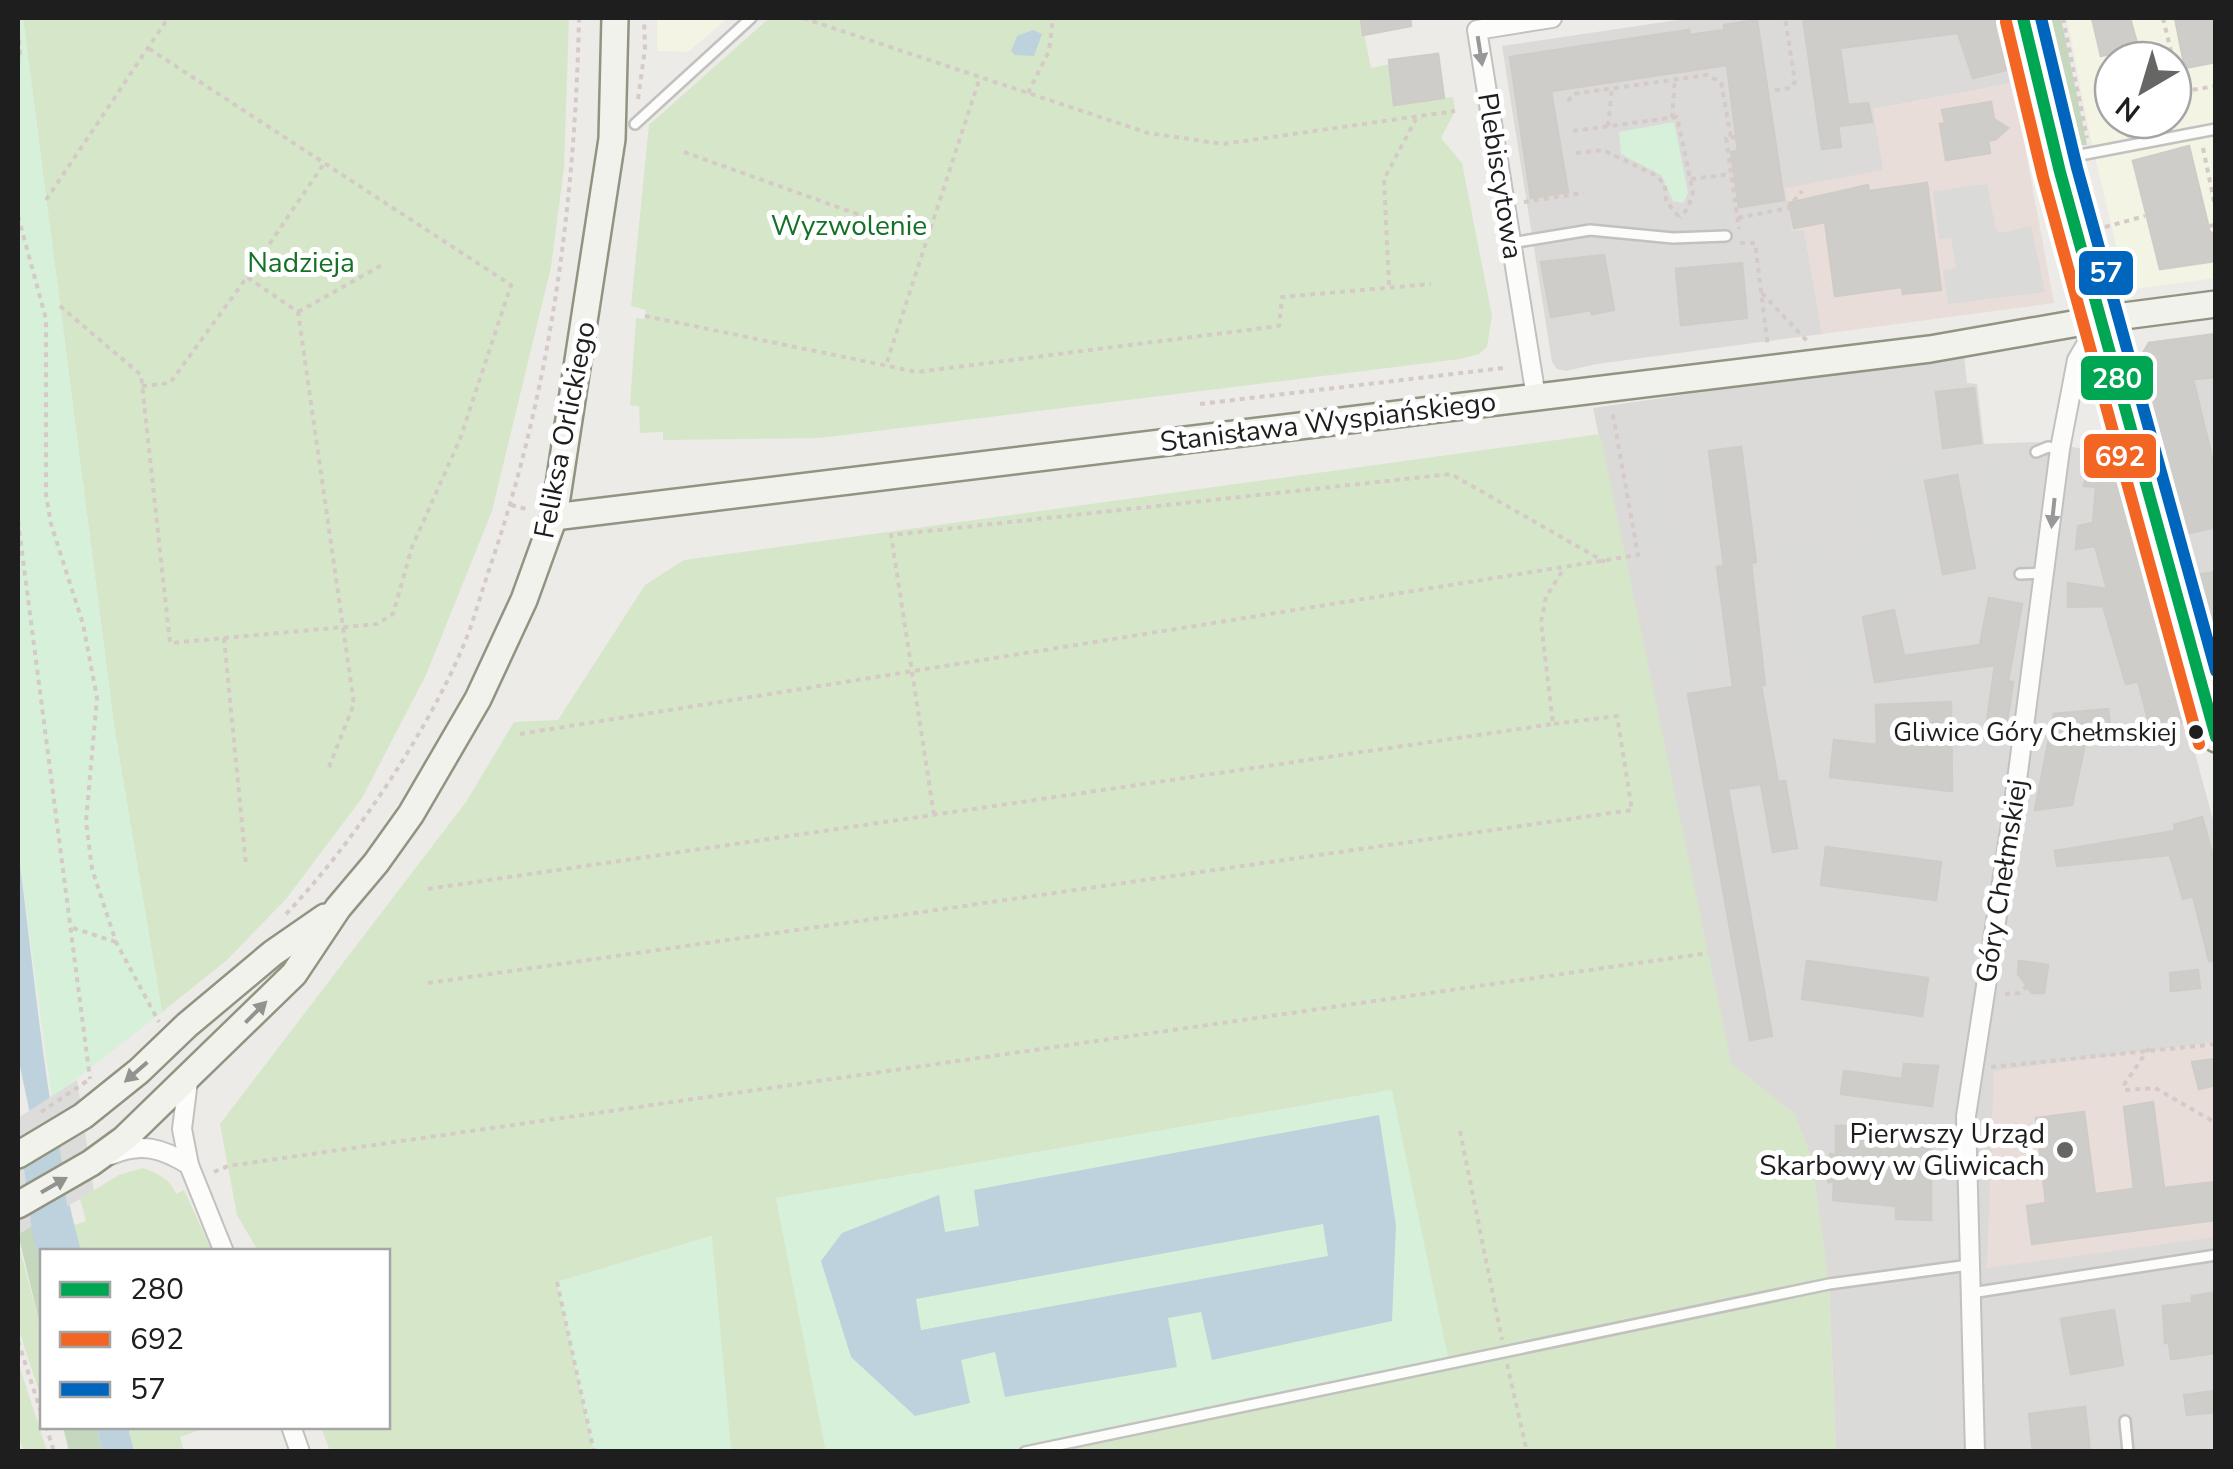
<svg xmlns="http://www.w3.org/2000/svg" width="2233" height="1469" viewBox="0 0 2233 1469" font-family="'Nunito Sans',sans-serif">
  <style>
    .residential { fill: #dbdad8 }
    .commercial { fill: #e9ddd9 }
    .education { fill: #f3f4e3; fill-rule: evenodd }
    .religious { fill: #dadad8 }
    .grass { fill: #d5e7c8 }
    .forest { fill: #c5d8be }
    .park { fill: #d7f0da }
    .water { fill: #bdd2dc; fill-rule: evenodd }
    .pier { fill: #dcdcda }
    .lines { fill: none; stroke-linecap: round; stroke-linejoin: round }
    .river { stroke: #bdd2dc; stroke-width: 38 }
    .building { fill: #cfcdca; stroke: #cfccc8; stroke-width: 2.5 }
    .lane-casing { stroke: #c2c1bf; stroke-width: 14 }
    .street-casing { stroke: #c2c1bf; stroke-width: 22 }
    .secondary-casing { stroke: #909481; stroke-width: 30 }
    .path { stroke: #d5cac7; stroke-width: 4; stroke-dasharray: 5 5; stroke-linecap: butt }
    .lane { stroke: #fcfcfb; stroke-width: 9 }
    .street { stroke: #fcfcfb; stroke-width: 18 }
    .secondary { stroke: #f1f2eb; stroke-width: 25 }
    .bus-1-casing { stroke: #fff; stroke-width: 20 }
    .bus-2-casing { stroke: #fff; stroke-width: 20 }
    .bus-3-casing { stroke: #fff; stroke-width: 20 }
    .bus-1 { stroke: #00a651; stroke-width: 12 }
    .bus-2 { stroke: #f26522; stroke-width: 12 }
    .bus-3 { stroke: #0065bd; stroke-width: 12 }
    .oneway { fill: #989898 }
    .oneway2 { fill: #92938f }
    .bus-dot { fill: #1e1e1e; stroke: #fff; stroke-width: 4 }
    .poi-dot { fill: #666664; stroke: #fff; stroke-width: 4 }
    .labels { text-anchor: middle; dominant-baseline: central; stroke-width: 10; stroke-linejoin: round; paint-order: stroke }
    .bus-label { font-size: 26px; fill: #1e1e1e; stroke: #fff; text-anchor: end }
    .street-label { font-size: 28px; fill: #1e1e1e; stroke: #fff }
    .park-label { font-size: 28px; fill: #167128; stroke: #fff }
    .poi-label { font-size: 28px; fill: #1e1e1e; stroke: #fff; text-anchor: end }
    .line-badge { stroke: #fff; stroke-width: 4 }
    .badge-label { font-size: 28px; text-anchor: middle; font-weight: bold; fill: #fff }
  </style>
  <rect width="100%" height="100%" fill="#ecebe7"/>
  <!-- residential -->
  <g class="residential">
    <polygon points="1691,18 1997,18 2013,83 1873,109 1884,170 1792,231 1804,229 1822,334 1597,364 1566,371 1557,369 1552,362 1502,46"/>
    <polygon points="2215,343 2215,677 2134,358"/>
    <polygon points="1964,354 1967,383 1977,384 1984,444 2037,442 2086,449 2112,447 2215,827 2215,1451 1836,1451 1829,1284 1795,1115 1731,1064 1593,408"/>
  </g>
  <!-- commercial -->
  <g class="commercial">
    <polygon points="2013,83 2054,303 1822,334 1804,230 1792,231 1785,188 1883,170 1873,109"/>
    <polygon points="2215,989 2215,1237 1987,1268 1994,1071 2003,1016"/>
  </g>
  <!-- education -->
  <g class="education">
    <polygon points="657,18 728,18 688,52 657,51"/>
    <path d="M 2067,18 L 2215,18 L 2215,278 L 2135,289 L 2124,279 L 2090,135 ZM 2113,60 L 2173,60 L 2173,120 L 2113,120 Z"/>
  </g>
  <!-- religious -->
  <g class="religious">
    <polygon points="2034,18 2046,18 2055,52 2044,61"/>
    <polygon points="1817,108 1828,177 1797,183 1785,114"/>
    <polygon points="1987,184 1996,230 2000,233 2031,226 2045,292 1948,304 1943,270 1956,268 1951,238 1939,239 1933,191"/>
    <polygon points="1729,212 1731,240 1698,243 1695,215"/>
    <polygon points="1658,443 1696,688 1679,690 1641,446"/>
    <polygon points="1988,464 2013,480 2037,468 2021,563 1988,569 1999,513 1986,507"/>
    <polygon points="1917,466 1944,590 1855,610 1870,677 1807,689 1784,543 1818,540 1822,562 1869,550 1856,478"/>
    <polygon points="2215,989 2215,1042 1994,1071 2003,1016"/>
    <polygon points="1935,1290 1940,1451 1843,1451 1838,1293"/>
  </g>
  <!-- grass -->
  <g class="grass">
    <polygon points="23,18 569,18 564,168 551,267 492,511 426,675 362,798 286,899 227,960 162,1012 115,732"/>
    <polygon points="775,18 1361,18 1371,68 1438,54 1444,98 1453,97 1455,111 1441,138 1462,163 1492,316 1487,347 1479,354 1460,359 820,438 663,440 663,432 640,433 639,406 630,405 636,318 645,319 646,310 631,306 649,125 766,21"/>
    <polygon points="1600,434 1731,1063 1795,1115 1812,1158 1829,1284 1836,1451 1025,1451 1449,1363 1391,1090 776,1198 826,1451 731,1451 711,1236 557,1282 594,1451 330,1451 321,1427 388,1426 388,1252 258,1251 237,1215 220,1124 466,802 514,722 558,720 645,585 684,560"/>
    <path d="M 143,1168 C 158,1174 170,1178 176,1194 L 184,1190 L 212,1251 L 81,1251 L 74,1225 L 86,1221 L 80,1199 L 119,1175 Z"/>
    <polygon points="18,1242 42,1333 42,1401 18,1327"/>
    <polygon points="18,1362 47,1451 24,1451 18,1437"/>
    <polygon points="128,1427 208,1427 180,1437 184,1452 134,1451"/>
  </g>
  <!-- forest -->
  <g class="forest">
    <polygon points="2047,18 2061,18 2087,145 2073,146"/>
    <polygon points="52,1215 59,1251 42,1252 42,1333 18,1234"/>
    <polygon points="63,1427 97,1427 102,1451 69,1451"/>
  </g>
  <!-- park -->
  <g class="park">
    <polygon points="18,18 23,18 115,732 162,1012 52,1098 18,850"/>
    <polygon points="1674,122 1688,193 1683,203 1673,201 1661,175 1621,154 1619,132"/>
    <polygon points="1392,1090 1449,1363 1025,1451 826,1451 776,1198"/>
    <polygon points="712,1236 731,1451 594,1451 557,1282"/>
  </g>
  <!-- water -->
  <g class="water">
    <polygon points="1033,30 1042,34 1034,56 1015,55 1011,51 1017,36"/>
    <path d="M 18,850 C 36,983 46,1122 81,1251 L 59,1251 L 18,1057 Z"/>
    <path d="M 1379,1115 L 1396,1225 L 1392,1321 L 1212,1360 L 1201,1312 L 1168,1318 L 1177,1367 L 1005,1397 L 995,1352 L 961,1360 L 970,1403 L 915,1416 L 851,1357 L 821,1261 L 842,1233 L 939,1195 L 945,1232 L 979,1226 L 974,1190 ZM 1323,1224 L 1328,1256 L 921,1330 L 916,1299 Z"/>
    <polygon points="97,1427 128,1427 134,1451 102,1451"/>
  </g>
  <!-- pier -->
  <polygon class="pier" points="77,1080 94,1191 18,1234 18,1118"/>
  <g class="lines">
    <!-- river -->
    <polyline class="river" points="41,1151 51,1230 57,1252"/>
  </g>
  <!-- building -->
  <g class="building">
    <polygon points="1361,18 1410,18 1411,26 1363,35"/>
    <polygon points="1803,18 1996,18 1995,28 2006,70 1973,78 1958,33 1840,48 1848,105 1868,103 1872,122 1838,126 1841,147 1822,149"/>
    <polygon points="2092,18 2130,18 2138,47 2101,56"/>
    <polygon points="2175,18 2216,18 2216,62 2185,68"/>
    <polygon points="1757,20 1784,200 1739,207 1731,152 1738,151 1727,65 1551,91 1568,192 1531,198 1510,57 1689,30 1689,35 1725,30 1724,25"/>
    <polygon points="1438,54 1444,98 1394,105 1389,60"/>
    <polygon points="1991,102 1994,119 2008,128 1996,139 1988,141 1990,153 1946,160 1940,124 1945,123 1942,110"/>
    <polygon points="2189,146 2210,233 2216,232 2216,261 2160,269 2133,161"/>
    <polygon points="1927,183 1941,290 1903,294 1902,287 1835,296 1825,222 1794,228 1789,203 1868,185 1869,191"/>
    <polygon points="1604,255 1614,310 1592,314 1591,310 1551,317 1541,262"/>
    <polygon points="1742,263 1747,318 1681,325 1676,269"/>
    <polygon points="2216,334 2216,377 2193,379 2216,474 2216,527 2184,534 2140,358 2149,343"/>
    <polygon points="1974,388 1981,443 1943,448 1936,392"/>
    <polygon points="1741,447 1756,562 1751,563 1765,685 1761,685 1778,782 1785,781 1797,848 1773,852 1761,784 1728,789 1772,1036 1750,1040 1688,694 1733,687 1717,567 1724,566 1709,451"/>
    <polygon points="2093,450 2111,450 2183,722 2151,731 2138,681 2126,684 2103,606 2068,607 2068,583 2107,589 2095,546 2076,549 2078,526 2093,523 2096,487 2084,486"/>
    <polygon points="1957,475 1975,568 1943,574 1925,481"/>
    <polygon points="2216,572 2216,633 2208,634 2195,575"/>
    <polygon points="1989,598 2022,604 2008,681 2013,682 2006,730 1986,727 1995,665 1875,682 1863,617 1894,610 1904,656 1980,645"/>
    <polygon points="1951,702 1952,791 1830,777 1834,740 1877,745 1876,705"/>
    <polygon points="2108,709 2112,741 2085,744 2072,805 2035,810 2054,714"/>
    <polygon points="2202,817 2216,867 2216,961 2209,961 2193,896 2183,899 2170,855 2057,866 2055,851 2175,831 2174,825"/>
    <polygon points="1826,847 1941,862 1936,900 1821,885"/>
    <polygon points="1807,961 1928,978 1922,1016 1802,999"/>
    <polygon points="2019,961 2048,965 2044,993 2032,993 2018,974"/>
    <polygon points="2198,970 2200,988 2171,991 2170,973"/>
    <polygon points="2216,1059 2216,1085 2199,1089 2192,1062"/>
    <polygon points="1904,1064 1938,1066 1932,1106 1841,1094 1844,1071 1902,1079"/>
    <polygon points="2153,1102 2164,1188 2216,1182 2216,1220 2032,1244 2027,1206 2046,1203 2036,1118 2084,1112 2095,1194 2134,1189 2124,1107"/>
    <polygon points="1836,1126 1931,1126 1931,1220 1896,1219 1896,1206 1833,1200 1834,1182 1828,1182 1830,1154 1836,1155"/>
    <polygon points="2213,1293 2216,1353 2171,1359 2169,1343 2165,1343 2163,1306 2192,1303 2192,1296"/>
    <polygon points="2114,1310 2123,1365 2071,1374 2061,1319"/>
    <polygon points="2216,1391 2216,1412 2187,1415 2184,1395"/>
    <polygon points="2085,1407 2090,1452 2033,1452 2029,1414"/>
  </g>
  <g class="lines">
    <defs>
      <g id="lane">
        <polyline points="635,124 751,18"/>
        <polyline points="2059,159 2216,129"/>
        <polyline points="1511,243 1590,230 1673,238 1726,236"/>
        <polyline points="2036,452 2048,447 2060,449"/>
        <polyline points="2020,574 2043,573"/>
        <polyline points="1971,1293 2216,1255"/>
        <polyline points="2125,1421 2128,1452"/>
        <polyline points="1025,1452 1829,1284 1969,1265"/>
      </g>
      <g id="street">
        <polyline points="1536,397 1477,30 1552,18"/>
        <polyline points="188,1081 182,1129 189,1165 224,1252"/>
        <path d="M 111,1155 C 141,1142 162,1148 189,1165"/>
        <polyline points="291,1426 300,1452"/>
        <polyline points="1975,1452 1966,1116 2013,811 2060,449 2077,360 2101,319"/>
      </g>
      <g id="secondary">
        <polyline points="2023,18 2060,172 2216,739"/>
        <polyline points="554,517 1930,349 2101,319 2216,304"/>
        <polyline points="18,1155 83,1116 139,1071 187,1025 273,953 325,917"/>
        <polyline points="18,1205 91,1163 124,1139 294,974 338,908 376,863 411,814 478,699 524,600 554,517 612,139 615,18"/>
      </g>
    </defs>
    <!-- lane casing -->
    <use href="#lane" class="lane-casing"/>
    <!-- street casing -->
    <use href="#street" class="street-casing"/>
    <!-- secondary casing -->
    <use href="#secondary" class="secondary-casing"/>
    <!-- path -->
    <g class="path">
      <polyline points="803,18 1148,133 1223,144 1455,111"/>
      <polyline points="2063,18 2087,138"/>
      <polyline points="2163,18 2173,60"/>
      <polyline points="18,30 20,51 18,64"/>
      <polyline points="2173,61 2180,90"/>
      <polyline points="1775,90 1791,88 1795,82 1785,18"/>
      <polyline points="1028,93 1049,51 1053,18"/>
      <polyline points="2173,93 2216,86"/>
      <polyline points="638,99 645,49 644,18"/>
      <polyline points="1568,101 1573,94 1707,75 1721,82 1731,138"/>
      <polyline points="1672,118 1675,79"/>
      <polyline points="1608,126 1612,88"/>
      <polyline points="1573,131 1677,117 1693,192 1688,208 1680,218"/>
      <polyline points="1736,137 1726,138 1739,229"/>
      <polyline points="2203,148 2216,211"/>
      <polyline points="684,152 927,239"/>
      <polyline points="1576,153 1603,150 1657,176 1665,185 1666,201 1679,217"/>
      <polyline points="1691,179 1731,174"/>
      <polyline points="46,200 168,18"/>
      <polyline points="1524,202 1584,193"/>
      <polyline points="18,216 46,319 46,495 51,524 83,624 97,698 86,821 92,869 116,942 159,1022"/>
      <polyline points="1738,218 1788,208 1802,191"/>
      <polyline points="2209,226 2216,225"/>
      <polyline points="2105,227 2145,216"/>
      <polyline points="1740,243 1755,243 1768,347"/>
      <polyline points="247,277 323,165"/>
      <polyline points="1389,285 1384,179 1416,119"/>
      <polyline points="1762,293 1807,341"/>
      <polyline points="60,306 141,375 170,643 377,624 393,614 412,547 460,439 511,285 148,48"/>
      <polyline points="298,312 382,265"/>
      <polyline points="645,316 917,372 1279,326 1282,297 1431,284"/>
      <polyline points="887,362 980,77"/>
      <polyline points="142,386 170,383 247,277 298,312 354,704 327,772"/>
      <polyline points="1200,404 1503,368"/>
      <polyline points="2088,442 2111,438"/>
      <polyline points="511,505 530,510"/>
      <polyline points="18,521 90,1079"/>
      <polyline points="224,638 246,865"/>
      <polyline points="520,734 1638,555 1612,410"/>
      <polyline points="934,815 891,535 1451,474 1605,562"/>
      <polyline points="428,889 1553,724 1541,622 1546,597 1564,568"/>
      <path d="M 286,914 C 351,846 425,736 462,649 C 473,624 480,596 489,570 C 550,393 575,205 579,18"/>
      <polyline points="73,928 116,942"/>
      <polyline points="428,983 1632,810 1617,716 1553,724"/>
      <polyline points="2005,994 2019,993 2027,986"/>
      <polyline points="2149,1048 2124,1085 2125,1090 2155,1088 2216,1123"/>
      <polyline points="1991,1067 2216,1044"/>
      <polyline points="41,1112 87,1081"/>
      <polyline points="1460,1131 1502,1340"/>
      <polyline points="214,1172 228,1166 1708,953"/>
      <polyline points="557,1282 594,1452"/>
      <polyline points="18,1341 42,1415"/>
      <polyline points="1507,1364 1527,1452"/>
      <polyline points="46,1426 54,1452"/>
    </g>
    <!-- lane -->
    <use href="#lane" class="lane"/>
    <!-- street -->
    <use href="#street" class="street"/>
    <!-- secondary -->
    <use href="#secondary" class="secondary"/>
    <defs>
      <polyline id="bus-1" points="2023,18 2060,172 2216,737"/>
      <polyline id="bus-2" points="2006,22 2043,177 2199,744"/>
      <polyline id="bus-3" points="2041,18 2077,168 2216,671"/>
    </defs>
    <!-- bus-1 casing -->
    <use href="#bus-1" class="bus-1-casing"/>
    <!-- bus-2 casing -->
    <use href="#bus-2" class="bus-2-casing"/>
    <!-- bus-3 casing -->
    <use href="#bus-3" class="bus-3-casing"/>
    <!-- bus-1 -->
    <use href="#bus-1" class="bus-1"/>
    <!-- bus-2 -->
    <use href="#bus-2" class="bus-2"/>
    <!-- bus-3 -->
    <use href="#bus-3" class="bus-3"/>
  </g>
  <!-- one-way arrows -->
  <defs><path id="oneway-solid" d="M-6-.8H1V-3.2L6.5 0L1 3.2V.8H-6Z" transform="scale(2.5)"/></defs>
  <g class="oneway">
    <use href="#oneway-solid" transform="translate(1480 51) rotate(81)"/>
    <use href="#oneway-solid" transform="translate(2053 513) rotate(96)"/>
  </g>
  <g class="oneway2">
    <use href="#oneway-solid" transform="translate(256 1012) rotate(-45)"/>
    <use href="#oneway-solid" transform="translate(136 1072) rotate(139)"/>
    <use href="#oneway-solid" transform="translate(54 1185) rotate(-30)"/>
  </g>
  <!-- markers -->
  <circle class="bus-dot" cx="2196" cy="732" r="9"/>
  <circle class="poi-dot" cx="2065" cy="1150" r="10"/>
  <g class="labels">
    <!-- bus labels -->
    <g class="bus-label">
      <text x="2177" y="732">Gliwice Góry Chełmskiej</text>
    </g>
    <!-- street labels -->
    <g class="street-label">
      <text transform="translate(1500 176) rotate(81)">Plebiscytowa</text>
      <text transform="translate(1328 422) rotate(-7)">Stanisława Wyspiańskiego</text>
      <text transform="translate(565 430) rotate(-79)">Feliksa Orlickiego</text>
      <text transform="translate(2002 881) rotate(-81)">Góry Chełmskiej</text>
    </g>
    <!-- park labels -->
    <g class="park-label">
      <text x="849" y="226">Wyzwolenie</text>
      <text x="301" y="263">Nadzieja</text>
    </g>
    <!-- poi labels -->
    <g class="poi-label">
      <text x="2045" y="1134">Pierwszy Urząd<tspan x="2045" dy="32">Skarbowy w Gliwicach</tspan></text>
    </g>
  </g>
  <g class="line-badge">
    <rect x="2077" y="249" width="58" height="48" rx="10" fill="#0065bd"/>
    <rect x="2079" y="354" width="76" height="48" rx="10" fill="#00a651"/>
    <rect x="2082" y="432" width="76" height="48" rx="10" fill="#f26522"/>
  </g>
  <g class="badge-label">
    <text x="2106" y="282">57</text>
    <text x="2117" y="388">280</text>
    <text x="2120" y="466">692</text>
  </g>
  <!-- border -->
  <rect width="2233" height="1469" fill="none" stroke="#1e1e1e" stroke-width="40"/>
  <!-- legend -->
  <rect x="40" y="1249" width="350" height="180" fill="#ffffff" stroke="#a5a5a5" stroke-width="2.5"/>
  <rect x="60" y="1282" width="50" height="15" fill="#00a651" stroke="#a5a5a5" stroke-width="2.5"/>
  <text x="130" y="1299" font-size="30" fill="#1e1e1e">280</text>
  <rect x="60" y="1332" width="50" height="15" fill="#f26522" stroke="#a5a5a5" stroke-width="2.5"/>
  <text x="130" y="1349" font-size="30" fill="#1e1e1e">692</text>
  <rect x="60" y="1382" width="50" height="15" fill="#0065bd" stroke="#a5a5a5" stroke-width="2.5"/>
  <text x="130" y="1399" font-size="30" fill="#1e1e1e">57</text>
  <!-- north arrow -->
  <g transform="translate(2143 90) rotate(218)"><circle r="48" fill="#ffffff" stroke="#a5a5a5" stroke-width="2.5"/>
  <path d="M0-8L18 38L0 25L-18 38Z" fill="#666664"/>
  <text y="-15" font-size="28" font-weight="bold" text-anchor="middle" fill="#1e1e1e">N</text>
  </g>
</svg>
